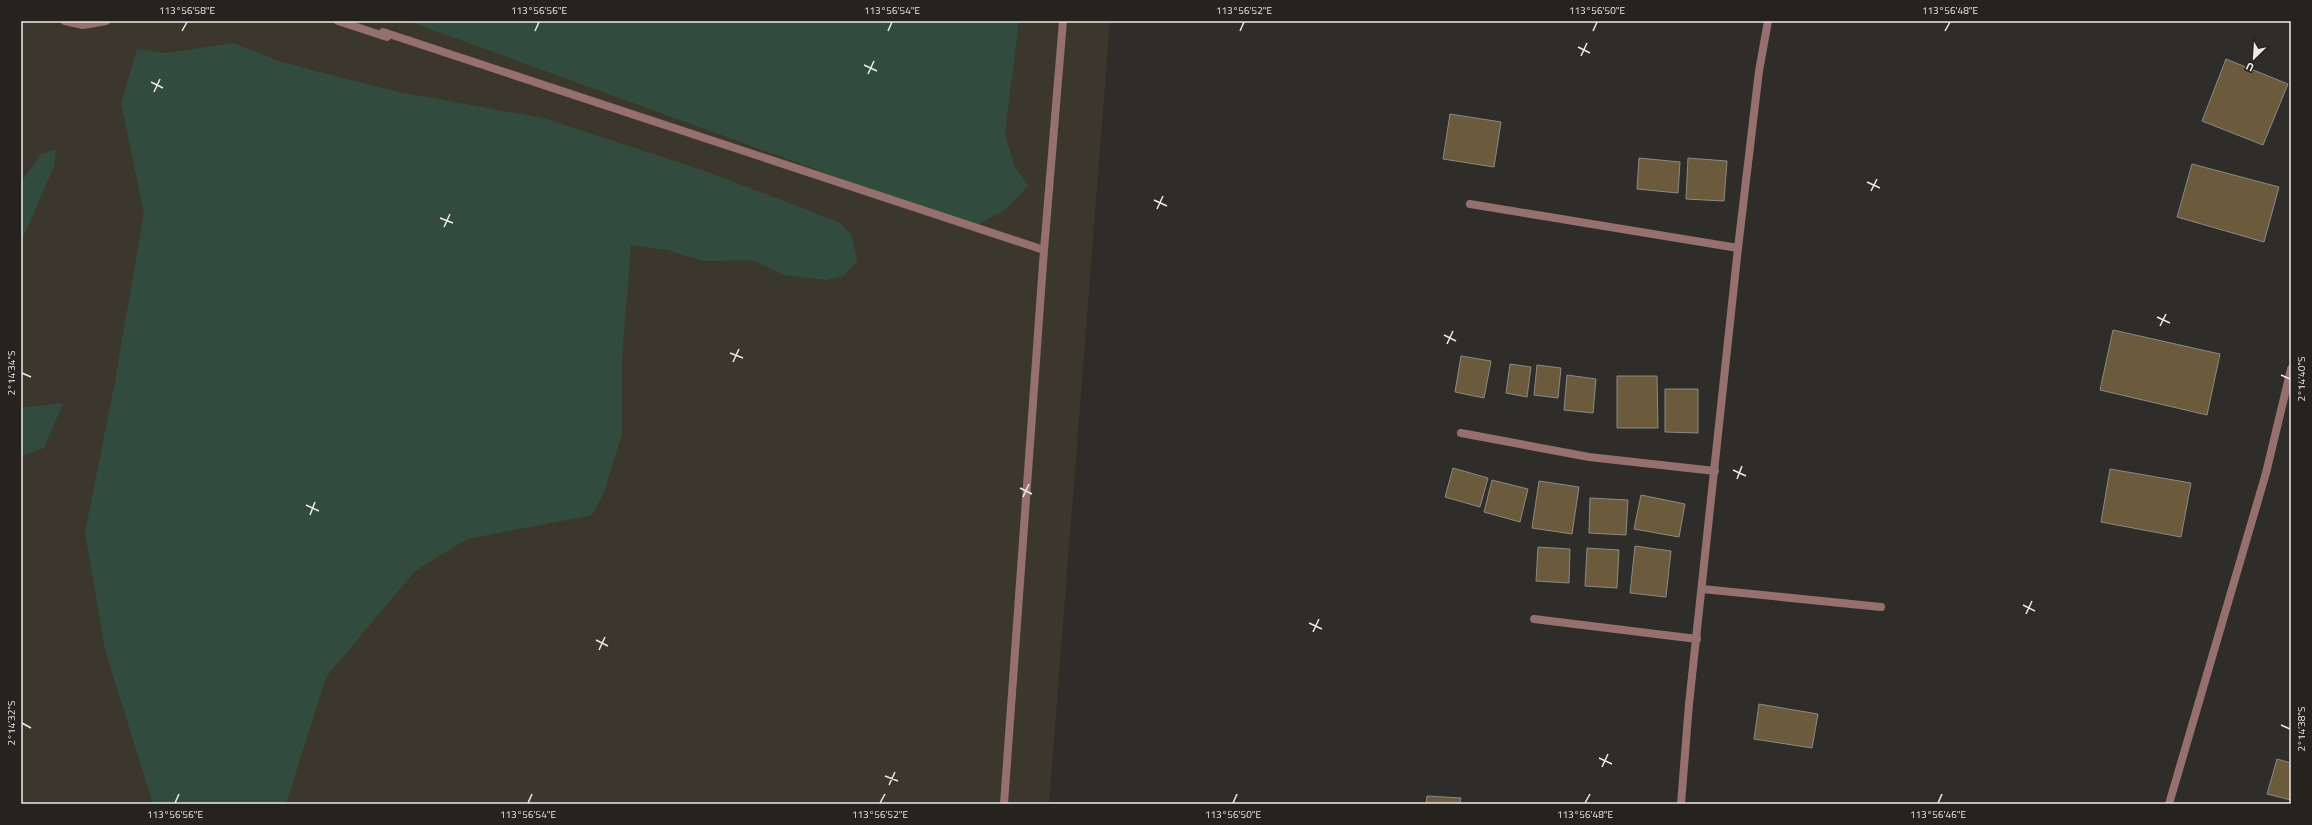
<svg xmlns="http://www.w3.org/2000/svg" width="2312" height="825" viewBox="0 0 2312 825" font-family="'Titillium Web',sans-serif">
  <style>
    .built { fill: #3c372d }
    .green { fill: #314c3e }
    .building { fill: #6b5a3b; stroke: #8c8a84 }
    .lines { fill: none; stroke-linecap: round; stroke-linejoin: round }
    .lane { stroke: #966f6f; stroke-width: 8 }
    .street { stroke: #966f6f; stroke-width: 8 }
    .ticks { fill: none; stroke: #edebe8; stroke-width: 1.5 }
    .neatline { fill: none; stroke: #edebe8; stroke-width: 1.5 }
    .ticks-label { font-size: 10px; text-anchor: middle; fill: #edebe8 }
  </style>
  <rect width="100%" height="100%" fill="#2f2d29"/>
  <!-- built -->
  <polygon class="built" points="21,21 1110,21 1049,804 21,804"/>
  <!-- green -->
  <g class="green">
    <polygon points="408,21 1019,21 1005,133 1014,166 1028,186 1006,209 974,227"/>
    <polygon points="234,43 281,62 394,91 547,119 705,171 841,223 852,236 857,261 843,276 826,280 784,275 752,260 703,261 668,250 631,245 622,357 622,434 604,492 592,515 467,539 415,571 326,677 286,804 153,804 105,650 85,532 115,381 144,213 121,103 137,49 166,53"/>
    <polygon points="56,149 54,166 21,242 21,183 40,155"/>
    <polygon points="63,403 44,448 21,456 21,408"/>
  </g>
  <!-- building -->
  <g class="building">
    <polygon points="2226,59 2288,84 2263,145 2202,121"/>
    <polygon points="1450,114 1501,122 1494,167 1443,159"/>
    <polygon points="1639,158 1680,162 1678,193 1637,189"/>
    <polygon points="1688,158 1727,161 1724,201 1686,199"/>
    <polygon points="2192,164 2279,187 2264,242 2177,217"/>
    <polygon points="2113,330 2220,354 2207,415 2100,390"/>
    <polygon points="1461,356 1491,361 1484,398 1455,392"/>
    <polygon points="1510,364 1531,367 1527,397 1506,393"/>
    <polygon points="1537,365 1561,368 1558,398 1534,395"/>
    <polygon points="1567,375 1596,379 1593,413 1564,410"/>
    <polygon points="1617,376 1657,376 1658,428 1617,428"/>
    <polygon points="1665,389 1698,389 1698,433 1665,432"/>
    <polygon points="1453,468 1488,478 1480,507 1445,497"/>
    <polygon points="2110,469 2191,483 2181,537 2101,522"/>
    <polygon points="1492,480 1528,489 1520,522 1484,512"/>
    <polygon points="1539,481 1579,487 1572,534 1532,528"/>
    <polygon points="1641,495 1685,504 1679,537 1634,529"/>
    <polygon points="1590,498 1628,500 1626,535 1589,533"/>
    <polygon points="1635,546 1671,551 1666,597 1630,593"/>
    <polygon points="1538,547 1570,549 1569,583 1536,581"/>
    <polygon points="1587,548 1619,550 1617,588 1585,586"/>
    <polygon points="1759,704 1818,714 1812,748 1754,739"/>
    <polygon points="2277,759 2291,763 2291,800 2267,794"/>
    <polygon points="1427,796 1461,798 1460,804 1426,804"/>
  </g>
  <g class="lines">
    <!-- lane -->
    <g class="lane">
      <polyline points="65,21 83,25 106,21"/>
      <polyline points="338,21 387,37"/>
      <polyline points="383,32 1044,250"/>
      <polyline points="1004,804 1044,250 1063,21"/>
    </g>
    <!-- street -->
    <g class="street">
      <polyline points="1470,204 1738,248"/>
      <polyline points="1461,433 1589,457 1715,471"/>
      <polyline points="1702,589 1881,607"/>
      <polyline points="1534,619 1697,639"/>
      <polyline points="1681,804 1689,704 1738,248 1759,71 1768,21"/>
      <polyline points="2169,804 2266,473 2291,369"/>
    </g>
  </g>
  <!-- ticks -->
  <path class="ticks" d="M 182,31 L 187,22M 535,31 L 539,22M 888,31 L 892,22M 1240,31 L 1244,22M 1593,31 L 1597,22M 1945,31 L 1950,22M 1578,47 L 1590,53M 1581,56 L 1587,43M 864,65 L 877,71M 868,74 L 874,61M 151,82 L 163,88M 154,92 L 160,79M 1867,182 L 1880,188M 1871,191 L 1877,179M 1154,200 L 1167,206M 1157,209 L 1163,196M 440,218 L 453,223M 444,227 L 450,214M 2157,317 L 2170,323M 2160,326 L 2166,314M 1444,335 L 1456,341M 1447,344 L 1453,331M 730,353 L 743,358M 733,362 L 739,349M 22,373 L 31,377M 2281,375 L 2290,379M 1733,470 L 1746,476M 1737,479 L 1742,466M 1020,488 L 1032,494M 1023,497 L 1029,484M 306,505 L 319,511M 310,515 L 315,502M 2023,605 L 2035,611M 2026,614 L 2032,601M 1309,623 L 1322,629M 1313,632 L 1319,619M 596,640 L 608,646M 599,650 L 605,637M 22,723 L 31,728M 2281,725 L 2290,729M 1599,758 L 1612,764M 1602,767 L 1608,754M 885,776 L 898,781M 889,785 L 895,772M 175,803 L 179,794M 528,803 L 532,794M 880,803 L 885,794M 1233,803 L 1237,794M 1585,803 L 1590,794M 1938,803 L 1942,794"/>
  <!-- border -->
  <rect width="2312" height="825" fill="none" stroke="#26231f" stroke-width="44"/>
  <!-- north arrow -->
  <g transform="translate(2254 58) rotate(205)" stroke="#26231f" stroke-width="3" paint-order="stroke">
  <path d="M0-3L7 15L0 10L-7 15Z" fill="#edebe8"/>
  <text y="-6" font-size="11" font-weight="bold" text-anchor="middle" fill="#edebe8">U</text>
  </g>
  <rect x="22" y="22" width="2268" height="781" class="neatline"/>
  <g class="ticks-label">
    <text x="187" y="14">113°56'58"E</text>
    <text x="539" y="14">113°56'56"E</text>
    <text x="892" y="14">113°56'54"E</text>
    <text x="1244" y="14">113°56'52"E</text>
    <text x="1597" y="14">113°56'50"E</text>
    <text x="1950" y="14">113°56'48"E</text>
    <text transform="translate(11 373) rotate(-90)" y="4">2°14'34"S</text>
    <text transform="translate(2301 379) rotate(-90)" y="4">2°14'40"S</text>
    <text transform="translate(11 723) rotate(-90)" y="4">2°14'32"S</text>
    <text transform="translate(2301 729) rotate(-90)" y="4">2°14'38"S</text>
    <text x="175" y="818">113°56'56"E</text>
    <text x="528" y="818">113°56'54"E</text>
    <text x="880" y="818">113°56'52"E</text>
    <text x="1233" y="818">113°56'50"E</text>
    <text x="1585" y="818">113°56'48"E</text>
    <text x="1938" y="818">113°56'46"E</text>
  </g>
</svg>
